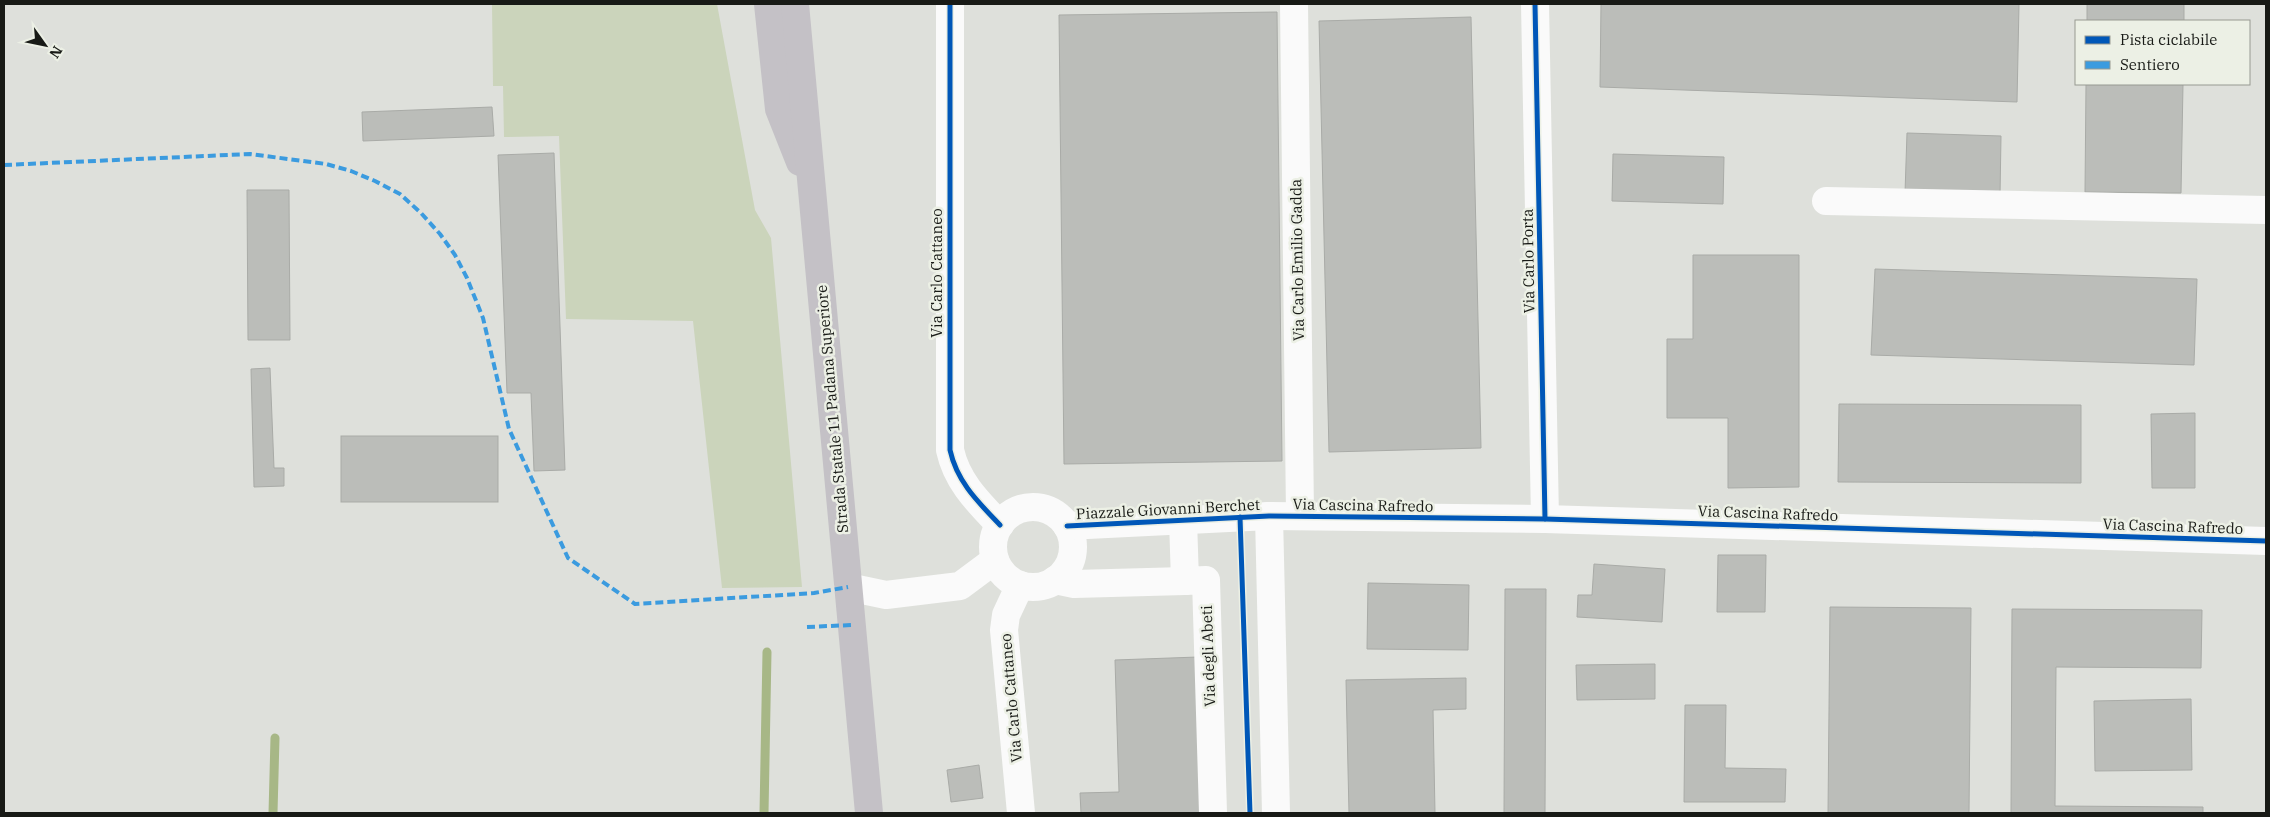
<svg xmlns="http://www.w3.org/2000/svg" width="2270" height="817" viewBox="0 0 2270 817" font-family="'IBM Plex Serif',serif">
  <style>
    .green { fill: #cbd4bb }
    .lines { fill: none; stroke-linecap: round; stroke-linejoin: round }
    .stream { stroke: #a7b786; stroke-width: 9 }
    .building { fill: #bbbdb9; stroke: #a9aba7 }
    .minor { stroke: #fafafa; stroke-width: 28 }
    .major { stroke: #c4c1c6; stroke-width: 28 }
    .quiet { stroke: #3b9bdf; stroke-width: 4; stroke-dasharray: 8 4; stroke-linecap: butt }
    .cycleway-casing { stroke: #ecf0e5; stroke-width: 8 }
    .cycleway { stroke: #0057b8; stroke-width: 5 }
    .labels { text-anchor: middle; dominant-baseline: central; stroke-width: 5; stroke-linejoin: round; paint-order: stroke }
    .street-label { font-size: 15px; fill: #181a16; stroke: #ecf0e5 }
  </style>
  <rect width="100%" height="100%" fill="#dee0db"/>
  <!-- green -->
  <polygon class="green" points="492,4 717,4 755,210 771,238 802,587 722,588 693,321 566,319 559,136 504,137 503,86 493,86"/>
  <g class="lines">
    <!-- stream -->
    <g class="stream">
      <polyline points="273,813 275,738"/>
      <polyline points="764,813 767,652"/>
    </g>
  </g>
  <!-- building -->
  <g class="building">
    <polygon points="1601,4 2019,4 2017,102 1600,87"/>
    <rect x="2087" y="4" width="97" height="17"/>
    <polygon points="1277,12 1282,461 1064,464 1059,15"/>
    <polygon points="1471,17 1481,448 1329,452 1319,21"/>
    <polygon points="2086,84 2183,84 2181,193 2085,192"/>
    <polygon points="492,107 494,136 363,141 362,112"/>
    <polygon points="1907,133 2001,136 2000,196 1905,193"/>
    <polygon points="554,153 565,470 534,471 531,393 507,393 498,155"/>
    <polygon points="1613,154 1724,157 1723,204 1612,201"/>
    <polygon points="247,190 289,190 290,340 248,340"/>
    <polygon points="1693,255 1799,255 1799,487 1728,488 1728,418 1667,418 1667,339 1693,339"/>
    <polygon points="1875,269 2197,279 2194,365 1871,355"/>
    <polygon points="270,368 274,468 284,468 284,486 254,487 251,369"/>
    <polygon points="1839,404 2081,405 2081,483 1838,482"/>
    <polygon points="2195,413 2195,488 2152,488 2151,414"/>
    <rect x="341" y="436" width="157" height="66"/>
    <polygon points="1718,555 1766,555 1765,612 1717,612"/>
    <polygon points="1594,564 1665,569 1662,622 1577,617 1578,595 1592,595"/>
    <polygon points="1368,583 1469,585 1468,650 1367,649"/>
    <polygon points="1505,589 1546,589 1545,813 1504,813"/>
    <polygon points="1830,607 1971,608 1969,813 1828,813"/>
    <polygon points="2012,609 2202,610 2201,668 2056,667 2055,806 2203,807 2203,813 2011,813"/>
    <polygon points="1198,657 1203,813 1081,813 1080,793 1119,792 1115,660"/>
    <polygon points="1655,664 1655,699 1577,700 1576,665"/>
    <polygon points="1466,678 1466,709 1433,710 1435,813 1349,813 1346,680"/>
    <polygon points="2191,699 2192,770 2095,771 2094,701"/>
    <polygon points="1685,705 1726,705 1725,768 1786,769 1785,802 1684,802"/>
    <polygon points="979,765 983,798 951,802 947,770"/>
  </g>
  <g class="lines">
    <!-- minor -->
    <g class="minor">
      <path d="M 950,4 L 950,450 C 957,482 978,502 1000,525"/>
      <polyline points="1294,4 1300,516"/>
      <polyline points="1535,4 1545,519"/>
      <polyline points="1826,201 2266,210"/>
      <circle cx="1033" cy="547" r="40"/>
      <polyline points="1269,516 1276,813"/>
      <polyline points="1183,520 1185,581 1206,580 1213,813"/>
      <polyline points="1067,526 1269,516 1545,519 2266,541"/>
      <polyline points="1055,580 1074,584 1185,581"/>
      <polyline points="1020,585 1006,615 1004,630 1021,813"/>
      <polyline points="848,587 886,595 960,586 995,560"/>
    </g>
    <!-- major -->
    <g class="major">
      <polyline points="768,4 779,109 800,162"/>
      <polyline points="795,4 869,813"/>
    </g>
    <!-- quiet -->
    <g class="quiet">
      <polyline points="4,165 250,154 326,164 351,171 375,181 400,194 421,213 440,234 455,255 467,278 483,318 509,429 568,558 635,604 814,593 848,587"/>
      <polyline points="807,627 852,625"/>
    </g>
    <defs>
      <g id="cycleway">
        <path d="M 950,4 L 950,450 C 957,482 978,502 1000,525"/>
        <polyline points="1535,4 1545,519"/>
        <polyline points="1240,517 1250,813"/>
        <polyline points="1067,526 1269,516 1545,519 2266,541"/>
      </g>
    </defs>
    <!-- cycleway casing -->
    <use href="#cycleway" class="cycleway-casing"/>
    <!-- cycleway -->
    <use href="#cycleway" class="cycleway"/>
  </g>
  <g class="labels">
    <!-- street labels -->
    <g class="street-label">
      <text transform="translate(1297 260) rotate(-91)">Via Carlo Emilio Gadda</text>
      <text transform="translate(1528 261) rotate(-91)">Via Carlo Porta</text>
      <text transform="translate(936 273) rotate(-90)">Via Carlo Cattaneo</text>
      <text transform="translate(832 409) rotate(-95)">Strada Statale 11 Padana Superiore</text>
      <text transform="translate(1363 505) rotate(1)">Via Cascina Rafredo</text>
      <text transform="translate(1168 509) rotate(-3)">Piazzale Giovanni Berchet</text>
      <text transform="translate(1768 513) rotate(2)">Via Cascina Rafredo</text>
      <text transform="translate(2173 526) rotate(2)">Via Cascina Rafredo</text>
      <text transform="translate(1208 656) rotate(-92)">Via degli Abeti</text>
      <text transform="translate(1011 698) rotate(-95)">Via Carlo Cattaneo</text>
    </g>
  </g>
  <!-- border -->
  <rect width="2270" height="817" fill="none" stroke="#181a16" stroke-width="10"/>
  <!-- legend -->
  <rect x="2075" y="20" width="175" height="65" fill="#ecf0e5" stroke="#979a92"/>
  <rect x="2085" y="36" width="25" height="8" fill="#0057b8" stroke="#979a92"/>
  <text x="2120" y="45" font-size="15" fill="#181a16">Pista ciclabile</text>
  <rect x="2085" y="61" width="25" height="8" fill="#3b9bdf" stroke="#979a92"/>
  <text x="2120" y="70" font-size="15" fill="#181a16">Sentiero</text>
  <!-- north arrow -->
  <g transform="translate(45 45) rotate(123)" stroke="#ecf0e5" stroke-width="4" paint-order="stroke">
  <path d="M0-4L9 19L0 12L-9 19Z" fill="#181a16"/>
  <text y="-8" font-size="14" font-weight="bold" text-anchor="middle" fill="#181a16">N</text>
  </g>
</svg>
